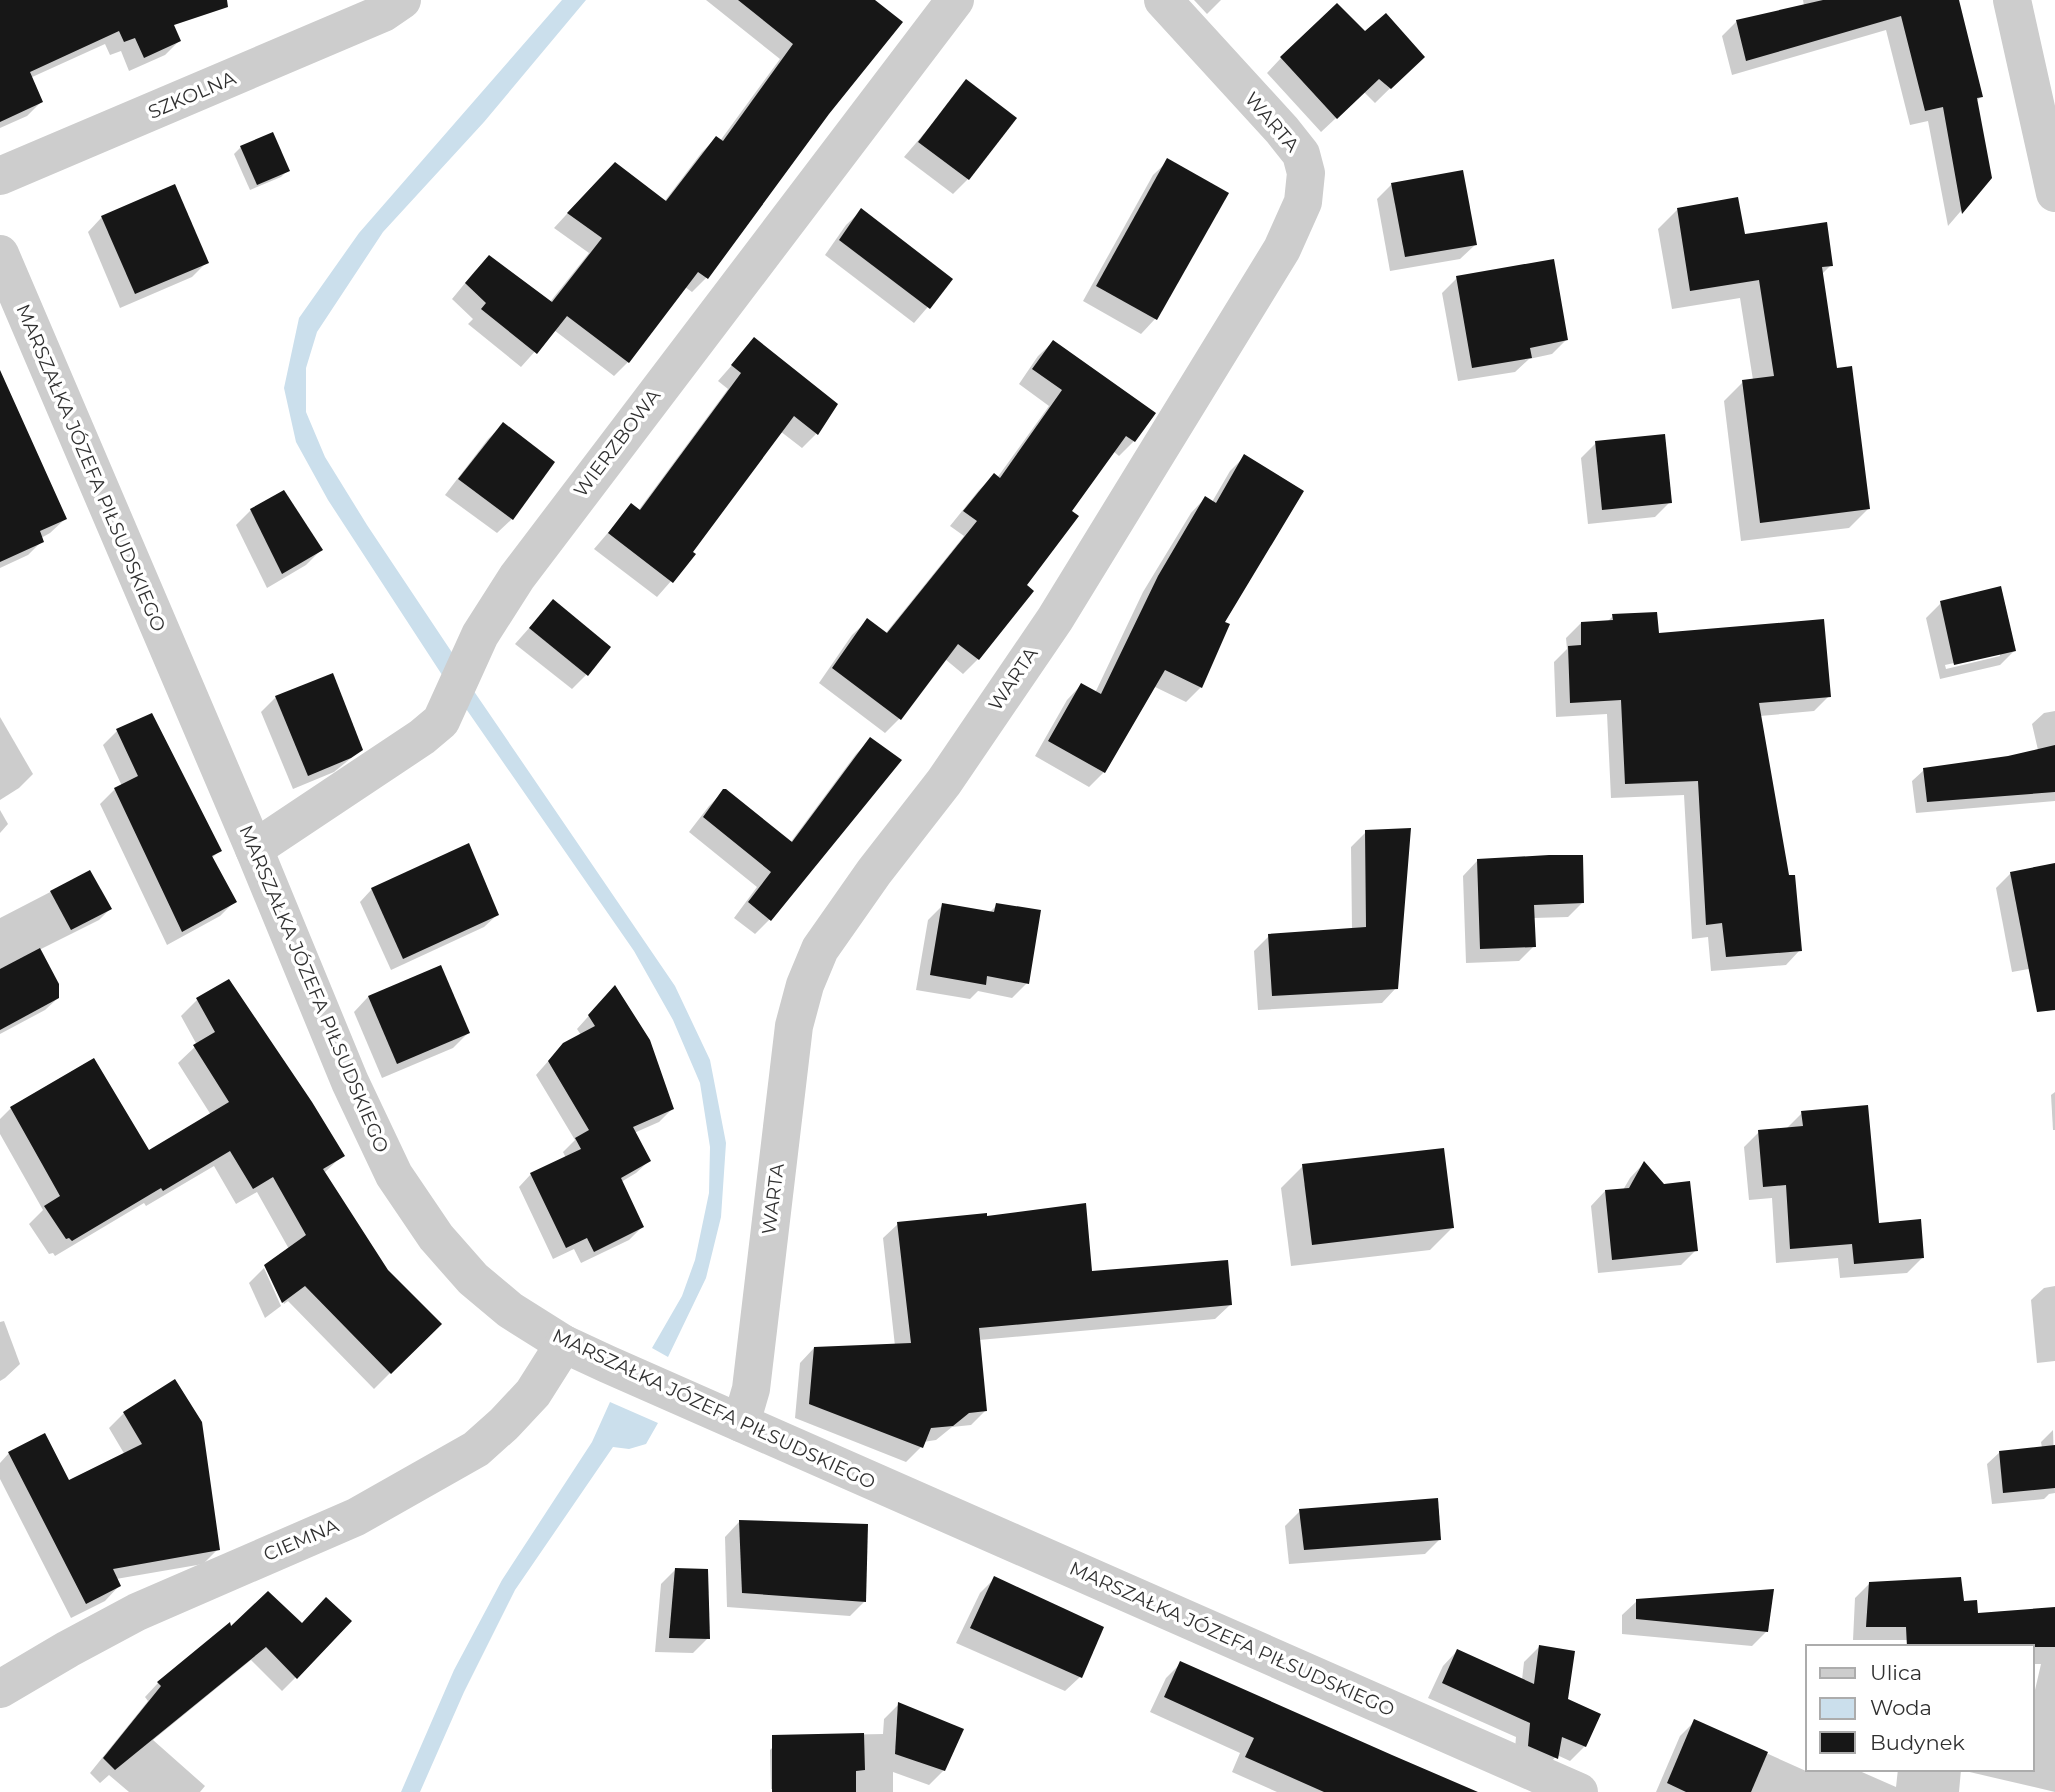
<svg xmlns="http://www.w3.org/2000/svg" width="2055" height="1792" viewBox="0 0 2055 1792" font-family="Montserrat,sans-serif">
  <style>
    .water { fill: #cbdfec }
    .shadow { fill: #0003; fill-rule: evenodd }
    .building { fill: #171717 }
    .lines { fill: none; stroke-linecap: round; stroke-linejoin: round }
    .minor { stroke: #cdcdcd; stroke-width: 38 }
    .labels { text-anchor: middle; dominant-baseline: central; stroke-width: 7; stroke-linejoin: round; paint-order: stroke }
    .street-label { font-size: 19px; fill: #303030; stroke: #fff }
  </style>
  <rect width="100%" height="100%" fill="#fff"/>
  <!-- water -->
  <g class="water">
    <polygon points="562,0 586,0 484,122 383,232 317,332 306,368 306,412 325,457 367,525 457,660 446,681 328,500 296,442 284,388 299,318 359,233"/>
    <polygon points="469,684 675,986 710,1060 726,1143 721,1217 706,1278 668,1357 652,1348 682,1296 695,1260 709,1193 710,1147 700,1083 673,1020 634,951 462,703"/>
    <polygon points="610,1402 658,1423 646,1444 629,1449 613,1447 515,1590 464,1692 420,1792 401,1792 454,1670 502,1580 592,1442"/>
  </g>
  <!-- shadow -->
  <g class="shadow">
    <polygon points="4,0 161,0 179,41 165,55 129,71 121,51 110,55 105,44 30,78 41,102 27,116 0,128 0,2"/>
    <polygon points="706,0 793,0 827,113 706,278 692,292 685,287 628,362 614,376 554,330 521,367 468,324 473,319 452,299 475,271 489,257 550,302 589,253 554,228 600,178 664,202 702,152 716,138 720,141 780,59"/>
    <polygon points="1194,0 1221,0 1207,14"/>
    <polygon points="1803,0 1900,0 1981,97 1976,101 1990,177 1948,226 1928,121 1910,125 1886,30 1732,75 1722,36 1737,21 1804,6"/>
    <polygon points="1365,34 1422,57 1375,103 1364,92 1321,132 1267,73 1281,58"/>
    <polygon points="940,115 968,179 953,194 904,157"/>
    <polygon points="241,147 288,170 281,177 250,190 234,154"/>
    <polygon points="1168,161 1227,193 1155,319 1141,334 1083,301 1153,175"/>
    <polygon points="1392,184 1475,245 1460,259 1390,271 1377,199"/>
    <polygon points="1677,210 1744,236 1831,265 1821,275 1836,370 1869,508 1849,528 1741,541 1724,401 1743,382 1753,380 1740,298 1672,309 1658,229"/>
    <polygon points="861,211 951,280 914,323 825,255 846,225"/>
    <polygon points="102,217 207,262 192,277 120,308 88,232"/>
    <polygon points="1457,278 1566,340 1552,354 1529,359 1515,372 1458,381 1442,293"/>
    <polygon points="754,340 816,434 802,448 780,431 691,552 694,555 657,597 594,549 631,506 638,511 728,389 718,381"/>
    <polygon points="1053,342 1154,413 1134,441 1119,456 1113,451 1070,511 978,659 963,674 945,659 899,719 885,733 819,683 852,635 867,621 885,634 964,536 950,526 979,490 994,476 997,478 1049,406 1019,384 1038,356"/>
    <polygon points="0,375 65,519 50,533 41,538 42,541 28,555 0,568"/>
    <polygon points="503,425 512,519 497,533 445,495 488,439"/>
    <polygon points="1596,443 1670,502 1655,517 1588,524 1581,458"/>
    <polygon points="1244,457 1223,622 1201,687 1186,702 1153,686 1104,772 1089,787 1035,756 1067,700 1081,685 1095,693 1143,592 1191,513 1205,498 1212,502 1230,471"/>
    <polygon points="251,510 321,550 306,565 267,588 236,525"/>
    <polygon points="553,601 586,675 572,689 515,644"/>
    <path d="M 1941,603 L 2015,650 L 2000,665 L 1940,679 L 1926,618 ZM 2000,653 L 2000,656 L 1946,669 L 1945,665 Z"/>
    <polygon points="1613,616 1657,635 1829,696 1814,711 1760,716 1800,950 1786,965 1711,971 1708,937 1692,939 1684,795 1611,798 1607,714 1556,717 1554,662 1567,649 1566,638 1581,623 1607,622"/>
    <polygon points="276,697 361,750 334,772 293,789 261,712"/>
    <polygon points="2055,711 2055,801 1916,813 1912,781 1924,770 2008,757 2038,750 2032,724 2044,713"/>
    <polygon points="0,717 33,774 19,788 0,800"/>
    <polygon points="117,731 219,851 212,858 235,901 220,916 167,945 100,804 115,789 122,786 103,745"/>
    <polygon points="871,739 770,919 755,934 734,918 757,887 689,832 709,806 724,791 790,843 856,754"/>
    <polygon points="0,810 8,824 0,833"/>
    <polygon points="1366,832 1396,988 1382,1003 1258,1010 1254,951 1269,936 1352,930 1351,847"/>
    <polygon points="1477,861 1583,902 1568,917 1533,918 1534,946 1519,961 1466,963 1463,876"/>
    <polygon points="2055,865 2055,964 2012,972 1996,888 2010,874"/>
    <polygon points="89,872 110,909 99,920 39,950 58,998 45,1010 0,1034 0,918"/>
    <polygon points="372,889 497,915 484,927 391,970 360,902"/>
    <polygon points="943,905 989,913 997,905 1027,983 1012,998 978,991 970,999 916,990 928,920"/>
    <polygon points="440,967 468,1033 453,1048 382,1078 354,1012 368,997"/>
    <polygon points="197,1000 342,1156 324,1173 387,1271 439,1324 374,1389 288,1301 284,1304 267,1267 289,1249 257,1192 236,1204 214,1166 146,1206 144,1203 55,1256 53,1253 49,1254 29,1224 43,1210 0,1134 0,1119 11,1108 148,1152 211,1115 178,1063 197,1045 181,1016"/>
    <polygon points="603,1000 672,1109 659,1122 634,1133 649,1161 636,1173 621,1182 642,1227 629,1240 581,1263 574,1249 553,1259 519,1187 531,1174 566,1158 563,1152 575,1140 536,1075 551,1058 581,1035 577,1029"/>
    <polygon points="2055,1092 2055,1130 2053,1130 2051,1095"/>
    <polygon points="1802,1113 1877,1225 1922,1258 1907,1273 1840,1278 1838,1258 1776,1263 1772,1198 1749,1200 1744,1147 1759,1132 1787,1128"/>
    <polygon points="1644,1163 1663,1186 1696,1250 1681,1265 1598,1273 1591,1206 1605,1191 1623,1190 1630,1178"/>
    <polygon points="1303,1166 1452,1228 1430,1250 1291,1266 1281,1188"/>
    <polygon points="986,1218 1091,1273 1230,1305 1215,1319 979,1340 985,1411 971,1425 952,1427 936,1440 923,1442 921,1447 906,1462 795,1418 800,1363 814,1348 895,1346 883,1238 898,1224"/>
    <polygon points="264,1268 281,1306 265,1318 249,1283"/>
    <polygon points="2055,1286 2055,1361 2037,1363 2031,1300 2044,1288"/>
    <polygon points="4,1321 20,1364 5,1378 0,1381 0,1322"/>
    <polygon points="175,1382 218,1549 203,1564 116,1579 119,1586 105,1601 71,1618 0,1479 0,1463 9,1453 69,1482 125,1455 109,1428 124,1413"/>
    <polygon points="2053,1430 2055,1493 2049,1494 2044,1499 1992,1504 1987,1464 2000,1452 2042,1448 2041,1442"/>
    <polygon points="1300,1511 1440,1539 1425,1554 1289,1564 1285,1526"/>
    <polygon points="739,1522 864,1602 850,1616 727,1607 725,1537"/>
    <polygon points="676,1569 708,1638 693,1653 655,1652 661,1584"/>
    <polygon points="995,1578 1080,1677 1065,1691 956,1643 980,1593"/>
    <polygon points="1870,1583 1962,1603 1976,1615 2055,1608 2055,1792 1961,1770 1959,1792 1656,1792 1680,1736 1695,1721 1806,1771 1808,1767 1808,1769 1855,1769 1896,1787 1898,1769 2032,1769 2032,1703 2041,1664 2032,1664 2032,1647 1913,1640 1853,1640 1855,1598"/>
    <polygon points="268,1594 296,1677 282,1691 251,1660 153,1740 205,1786 200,1792 129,1792 109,1775 100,1783 90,1773 148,1701 145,1697 158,1683 230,1630"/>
    <polygon points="1637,1601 1767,1631 1752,1646 1622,1634 1622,1615"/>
    <polygon points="1539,1647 1566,1700 1585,1746 1570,1761 1557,1755 1542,1773 1514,1760 1516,1737 1428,1698 1443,1666 1457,1651 1522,1680 1524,1662"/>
    <polygon points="1181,1663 1419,1792 1277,1792 1232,1772 1240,1753 1150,1712 1166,1678"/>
    <polygon points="898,1705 944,1770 929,1785 893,1772 893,1792 780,1792 780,1789 771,1789 770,1750 784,1736 883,1734 884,1719"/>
  </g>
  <!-- building -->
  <g class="building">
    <polygon points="0,0 227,0 228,7 174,25 181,41 144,58 135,38 124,42 119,31 30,72 43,102 0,122"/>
    <polygon points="738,0 875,0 903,22 829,114 708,279 698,272 629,363 567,316 537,354 481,309 486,303 465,283 489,255 552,302 602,238 567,213 615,162 666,201 716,136 723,141 793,44"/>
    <polygon points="1823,0 1959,0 1983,97 1977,98 1992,178 1962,214 1943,107 1925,111 1901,16 1746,61 1736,20"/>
    <polygon points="1337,3 1365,31 1386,13 1425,57 1391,89 1379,79 1337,119 1280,57"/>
    <polygon points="966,79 1017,118 969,180 918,142"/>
    <polygon points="273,132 290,171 257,185 240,146"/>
    <polygon points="1167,158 1229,193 1157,320 1096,286"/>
    <polygon points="1463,170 1477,245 1405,257 1391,183"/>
    <polygon points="175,184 209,263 135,294 101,216"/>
    <polygon points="1738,197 1745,234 1827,222 1833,266 1822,267 1837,368 1852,366 1870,509 1760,523 1742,380 1774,376 1759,280 1690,291 1677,208"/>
    <polygon points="861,208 953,279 930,309 839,240"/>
    <polygon points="1554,259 1568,340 1530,348 1532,358 1472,368 1456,276"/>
    <polygon points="754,337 838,404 818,435 794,416 693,552 696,554 673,583 608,533 631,503 640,510 741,373 731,365"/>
    <polygon points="1053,340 1156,413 1135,442 1126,436 1072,511 1079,516 1027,585 1034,591 979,660 958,644 901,720 832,668 867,618 887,633 977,521 963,511 994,473 1000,478 1062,390 1032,369"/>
    <polygon points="0,370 67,519 40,531 44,542 0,562"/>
    <polygon points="503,422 555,462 513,520 458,479"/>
    <polygon points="1665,434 1672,503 1602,510 1595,441"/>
    <polygon points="1244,454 1304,491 1225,622 1230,624 1202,688 1165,670 1105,773 1048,741 1081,683 1101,694 1158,576 1205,496 1216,503"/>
    <polygon points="284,490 323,550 282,574 250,509"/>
    <polygon points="2001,586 2016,651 1954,665 1940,601"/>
    <polygon points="553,599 611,647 588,676 529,628"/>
    <polygon points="1657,612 1659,633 1824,619 1831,697 1759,703 1789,875 1795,875 1802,951 1726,957 1722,923 1706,925 1698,781 1625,784 1621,700 1570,703 1568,646 1581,645 1581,622 1613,620 1612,614"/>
    <polygon points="333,673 363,750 351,758 308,776 275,696"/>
    <polygon points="152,713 222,851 212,856 237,902 182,932 114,788 138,776 116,729"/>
    <polygon points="870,737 902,760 771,921 748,902 771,872 703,817 723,789 726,789 792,842"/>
    <polygon points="2055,745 2055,792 1927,802 1923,768 2008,756"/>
    <polygon points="1411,828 1398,989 1272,996 1268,934 1366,927 1365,830"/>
    <polygon points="469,843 499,915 403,959 371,888"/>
    <polygon points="1549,855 1583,855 1584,903 1534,905 1536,947 1480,949 1477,859"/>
    <polygon points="2055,863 2055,1010 2037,1012 2010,872"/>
    <polygon points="90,870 112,909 71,930 50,891"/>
    <polygon points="942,903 994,912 996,903 1041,910 1029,984 987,976 986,985 930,975"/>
    <polygon points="40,948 59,984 59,998 0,1030 0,969"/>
    <polygon points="441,965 470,1033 397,1064 368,996"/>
    <polygon points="229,979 312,1102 345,1156 323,1169 388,1270 442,1324 391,1374 305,1286 282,1303 264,1265 306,1235 273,1177 253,1189 230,1151 163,1191 161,1188 72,1241 69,1238 66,1239 44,1206 60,1196 10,1107 94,1058 149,1150 229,1102 193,1045 215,1032 196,998"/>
    <polygon points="615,985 650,1040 674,1109 633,1127 651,1161 621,1178 644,1227 594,1252 587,1238 566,1248 530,1173 581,1149 575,1138 589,1130 548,1061 563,1043 595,1026 588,1015"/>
    <polygon points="1868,1105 1879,1223 1921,1219 1924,1258 1854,1264 1852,1244 1790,1249 1786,1185 1763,1187 1758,1130 1803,1126 1801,1111"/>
    <polygon points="1444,1148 1454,1228 1312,1245 1302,1164"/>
    <polygon points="1644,1161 1664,1184 1690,1181 1698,1251 1612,1260 1605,1190 1629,1188"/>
    <polygon points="1086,1203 1092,1271 1228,1260 1232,1305 979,1328 987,1411 969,1413 953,1426 931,1428 923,1448 809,1404 814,1347 911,1343 897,1222 987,1213 987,1216"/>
    <polygon points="175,1379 202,1422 220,1550 113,1569 121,1586 86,1604 8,1452 45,1433 69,1480 142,1444 123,1412"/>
    <polygon points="2055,1445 2055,1488 2003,1493 1999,1451"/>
    <polygon points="1438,1498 1441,1540 1304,1550 1299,1509"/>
    <polygon points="739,1520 868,1524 866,1602 742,1593"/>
    <polygon points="675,1568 708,1569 710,1639 669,1638"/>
    <polygon points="994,1576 1104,1627 1082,1678 970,1628"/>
    <polygon points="1961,1577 1964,1601 1977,1600 1978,1613 2055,1607 2055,1647 1907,1647 1906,1627 1866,1627 1869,1582"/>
    <polygon points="1774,1589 1768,1632 1636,1619 1636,1599"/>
    <polygon points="268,1591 302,1623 326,1597 352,1621 297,1679 266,1647 115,1770 103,1758 161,1686 157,1682 230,1622 231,1626"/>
    <polygon points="1539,1645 1575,1651 1568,1699 1601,1714 1586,1747 1562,1737 1558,1759 1528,1746 1530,1723 1442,1683 1457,1649 1534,1684"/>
    <polygon points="1180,1661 1392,1755 1478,1792 1324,1792 1245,1757 1254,1738 1164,1697"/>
    <polygon points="898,1702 964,1729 945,1771 895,1754"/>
    <polygon points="1694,1719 1768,1752 1751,1792 1686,1792 1667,1783"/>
    <polygon points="864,1733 865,1770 856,1771 856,1792 772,1792 772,1735"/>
  </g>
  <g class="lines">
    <!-- minor -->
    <g class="minor">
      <polyline points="2012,0 2055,193"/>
      <polyline points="0,176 383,13 402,0"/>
      <polyline points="0,254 254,849 350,1082 394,1175 436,1237 473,1279 510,1310 564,1344 607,1364 1579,1792"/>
      <polyline points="254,849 422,737 441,721 480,635 517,577 955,0"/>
      <polyline points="741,1423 751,1389 794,1026 805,985 820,949 874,872 944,782 1055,619 1282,249 1303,202 1306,173 1301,154 1282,130 1163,0"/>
      <polyline points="0,1689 68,1649 137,1612 356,1517 476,1449 504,1424 533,1393 564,1344"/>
    </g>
  </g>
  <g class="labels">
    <!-- street labels -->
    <g class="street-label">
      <text transform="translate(192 95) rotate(-23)">SZKOLNA</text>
      <text transform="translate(1272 122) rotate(49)">WARTA</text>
      <text transform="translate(617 443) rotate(-53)">WIERZBOWA</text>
      <text transform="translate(91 468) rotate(67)">MARSZAŁKA JÓZEFA PIŁSUDSKIEGO</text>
      <text transform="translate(1013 679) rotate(-56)">WARTA</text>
      <text transform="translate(314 989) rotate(67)">MARSZAŁKA JÓZEFA PIŁSUDSKIEGO</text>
      <text transform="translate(773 1199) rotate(-83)">WARTA</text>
      <text transform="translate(714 1409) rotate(25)">MARSZAŁKA JÓZEFA PIŁSUDSKIEGO</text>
      <text transform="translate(301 1540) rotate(-23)">CIEMNA</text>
      <text transform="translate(1232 1639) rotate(24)">MARSZAŁKA JÓZEFA PIŁSUDSKIEGO</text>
    </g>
  </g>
  <!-- legend -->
  <rect x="1806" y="1645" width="228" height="126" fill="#ffffff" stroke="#acacac" stroke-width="2"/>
  <rect x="1820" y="1668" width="35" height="10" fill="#cdcdcd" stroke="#acacac" stroke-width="2"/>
  <text x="1870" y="1680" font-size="21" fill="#303030">Ulica</text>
  <rect x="1820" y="1698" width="35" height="21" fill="#cbdfec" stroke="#acacac" stroke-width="2"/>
  <text x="1870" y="1715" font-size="21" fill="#303030">Woda</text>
  <rect x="1820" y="1732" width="35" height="21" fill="#171717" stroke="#acacac" stroke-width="2"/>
  <text x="1870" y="1750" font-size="21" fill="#303030">Budynek</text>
</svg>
